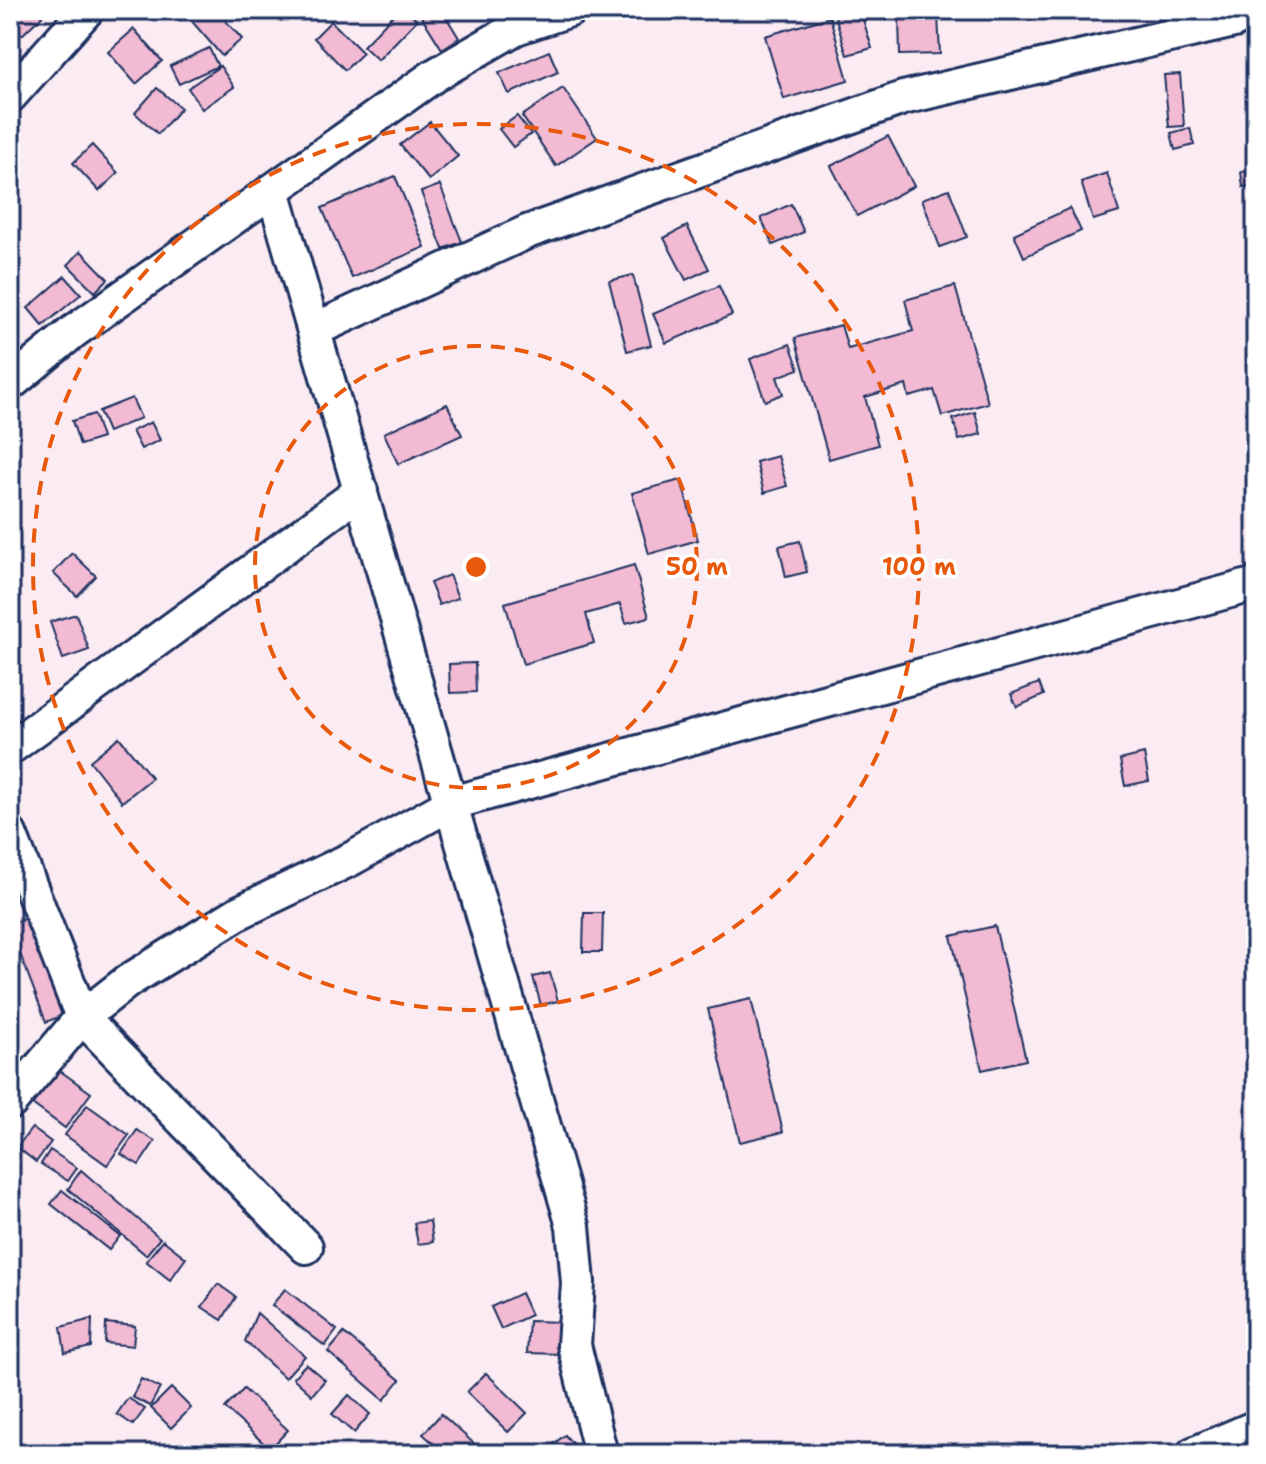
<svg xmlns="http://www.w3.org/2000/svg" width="1266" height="1464" viewBox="0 0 1266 1464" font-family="'Shantell Sans',sans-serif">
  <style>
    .building { fill: #f2bbd3; stroke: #1b2f5e; stroke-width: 2 }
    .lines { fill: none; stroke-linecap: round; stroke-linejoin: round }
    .minor-casing { stroke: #1b2f5e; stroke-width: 38 }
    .minor { stroke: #fff; stroke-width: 32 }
    .ring { fill: none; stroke: #e8590c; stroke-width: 4; stroke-dasharray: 14 10 }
    .centre { fill: #e8590c; stroke: #fff; stroke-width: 4 }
    .ring-label { font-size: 24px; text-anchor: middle; font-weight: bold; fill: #e8590c; stroke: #fff; stroke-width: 7; stroke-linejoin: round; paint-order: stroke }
  </style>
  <rect width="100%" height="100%" fill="#fbebf2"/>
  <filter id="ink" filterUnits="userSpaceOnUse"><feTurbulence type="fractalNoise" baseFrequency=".0125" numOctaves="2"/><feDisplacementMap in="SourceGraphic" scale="16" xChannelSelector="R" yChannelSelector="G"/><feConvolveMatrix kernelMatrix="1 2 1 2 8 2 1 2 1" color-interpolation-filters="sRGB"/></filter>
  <g filter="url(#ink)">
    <!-- building -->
    <g class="building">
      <polygon points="10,10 42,10 45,13 22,35 10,23"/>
      <polygon points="184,10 216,10 242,39 222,56 183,11"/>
      <polygon points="398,10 406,10 417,20 378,60 363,46"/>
      <polygon points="427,10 442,10 459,38 442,49 420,14"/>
      <polygon points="855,10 860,10 872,48 847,55 835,16"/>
      <polygon points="938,16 940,54 900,55 899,18"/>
      <polygon points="830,17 848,80 784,99 765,36"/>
      <polygon points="331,21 363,53 345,70 314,38"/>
      <polygon points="134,29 162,61 136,84 108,52"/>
      <polygon points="209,48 218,66 179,84 170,66"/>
      <polygon points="549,51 558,72 509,94 499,73"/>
      <polygon points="220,66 234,87 202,109 188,88"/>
      <polygon points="1180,74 1184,126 1169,127 1164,75"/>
      <polygon points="157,88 181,108 158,134 135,113"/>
      <polygon points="563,88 597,138 556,166 522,116"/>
      <polygon points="517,116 531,134 513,147 499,129"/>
      <polygon points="430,122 458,156 429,180 400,145"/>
      <polygon points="1190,128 1194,145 1175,150 1171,133"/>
      <polygon points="888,136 914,186 857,216 831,166"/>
      <polygon points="92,145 118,173 99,191 73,163"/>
      <polygon points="1256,170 1256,185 1243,187 1241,172"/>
      <polygon points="1107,173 1119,212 1093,220 1081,182"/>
      <polygon points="395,176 425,247 352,278 322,208"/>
      <polygon points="440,185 462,242 443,249 421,192"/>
      <polygon points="949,189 967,237 940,247 922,199"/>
      <polygon points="791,204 804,232 773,245 761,218"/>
      <polygon points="1070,208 1081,231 1024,257 1014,234"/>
      <polygon points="687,226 709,269 686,280 664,238"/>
      <polygon points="81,251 108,279 95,292 68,265"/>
      <polygon points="633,275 651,345 627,351 609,281"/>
      <polygon points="65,276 81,294 43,326 28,308"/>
      <polygon points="719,286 732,315 666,343 653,314"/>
      <polygon points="955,286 988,403 942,416 934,390 909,397 906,385 865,397 878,445 829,459 795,338 841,325 848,349 913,331 905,300"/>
      <polygon points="790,344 799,369 777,377 783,394 765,401 750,359"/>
      <polygon points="132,398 141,418 108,432 99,411"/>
      <polygon points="447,404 462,435 398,464 384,433"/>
      <polygon points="975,412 981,434 959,440 953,419"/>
      <polygon points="94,414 102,438 80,445 72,421"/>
      <polygon points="151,422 160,440 141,449 132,431"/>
      <polygon points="778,456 787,486 764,493 756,462"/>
      <polygon points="681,480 698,540 649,554 632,493"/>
      <polygon points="800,541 807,572 786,577 779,546"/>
      <polygon points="72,553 96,576 77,596 53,573"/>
      <polygon points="634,565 649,617 626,623 620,604 586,614 594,643 523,664 505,603"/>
      <polygon points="449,575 458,598 439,605 430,583"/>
      <polygon points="76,614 89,650 63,659 50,622"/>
      <polygon points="475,663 476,692 450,693 449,664"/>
      <polygon points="1039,683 1044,695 1017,707 1011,694"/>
      <polygon points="119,737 152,778 122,802 90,761"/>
      <polygon points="1144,754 1149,781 1125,786 1120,760"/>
      <polygon points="584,913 603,913 602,952 583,952"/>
      <polygon points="36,914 73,1011 46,1022 10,927 10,924"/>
      <polygon points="995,926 1026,1060 982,1070 951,936"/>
      <polygon points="550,973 558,1001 541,1005 533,977"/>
      <polygon points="751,999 783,1132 740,1142 708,1009"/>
      <polygon points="49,1063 91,1093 65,1128 24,1098"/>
      <polygon points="87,1105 129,1135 107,1165 65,1135"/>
      <polygon points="32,1128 51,1142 36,1162 17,1147"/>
      <polygon points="137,1130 155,1141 139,1165 121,1154"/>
      <polygon points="50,1150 77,1168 68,1181 41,1164"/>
      <polygon points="81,1170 160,1238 146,1255 68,1189"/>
      <polygon points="62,1190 120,1236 109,1250 51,1204"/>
      <polygon points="430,1221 433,1242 418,1244 414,1223"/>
      <polygon points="163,1240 186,1258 170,1280 146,1261"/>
      <polygon points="218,1284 236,1297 222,1320 202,1307"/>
      <polygon points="285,1289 337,1330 325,1346 272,1305"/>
      <polygon points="521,1293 531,1315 501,1329 491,1307"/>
      <polygon points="257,1313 305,1356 285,1378 245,1341"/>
      <polygon points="92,1319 91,1347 65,1353 61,1327"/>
      <polygon points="529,1321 562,1322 561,1354 527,1353"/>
      <polygon points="106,1323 135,1326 133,1346 105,1343"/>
      <polygon points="344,1333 400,1380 384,1400 328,1352"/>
      <polygon points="306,1364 325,1380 312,1395 293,1378"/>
      <polygon points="486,1373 527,1413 508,1432 467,1392"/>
      <polygon points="141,1379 160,1388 150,1406 132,1397"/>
      <polygon points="171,1388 191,1408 171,1428 151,1408"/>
      <polygon points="244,1389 288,1430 270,1449 225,1408"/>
      <polygon points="349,1395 370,1414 354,1433 332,1414"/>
      <polygon points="128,1398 145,1409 133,1425 117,1414"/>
      <polygon points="441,1414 479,1448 474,1454 445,1454 423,1434"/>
      <polygon points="565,1435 581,1454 541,1454"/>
    </g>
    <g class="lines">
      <defs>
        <g id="minor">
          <polyline points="10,96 87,10"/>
          <polyline points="273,190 573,1226 578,1283 574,1345 601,1454"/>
          <polyline points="314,330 527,232 903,98 1234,21 1253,10"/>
          <polyline points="10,384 73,332 435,75 516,28 570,10"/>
          <polyline points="10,748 361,491"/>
          <polyline points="10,834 82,1017 306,1247"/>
          <polyline points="10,1103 82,1017 128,981 240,912 353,858 452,803 1256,584"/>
          <polyline points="1193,1454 1256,1427"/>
        </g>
      </defs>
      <!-- minor casing -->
      <use href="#minor" class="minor-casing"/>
      <!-- minor -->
      <use href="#minor" class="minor"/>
    </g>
  </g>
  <!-- distance rings -->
  <g class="ring">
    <circle cx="476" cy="567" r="221"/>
    <circle cx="476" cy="567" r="443"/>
  </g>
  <circle cx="476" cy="567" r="12" class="centre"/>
  <g class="ring-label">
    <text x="697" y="575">50 m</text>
    <text x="919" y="575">100 m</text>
  </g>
  <!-- margin -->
  <rect width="1266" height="1464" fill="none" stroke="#fff" stroke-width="40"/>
  <rect x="20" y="20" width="1226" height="1424" fill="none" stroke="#1b2f5e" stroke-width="3" filter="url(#ink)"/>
</svg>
